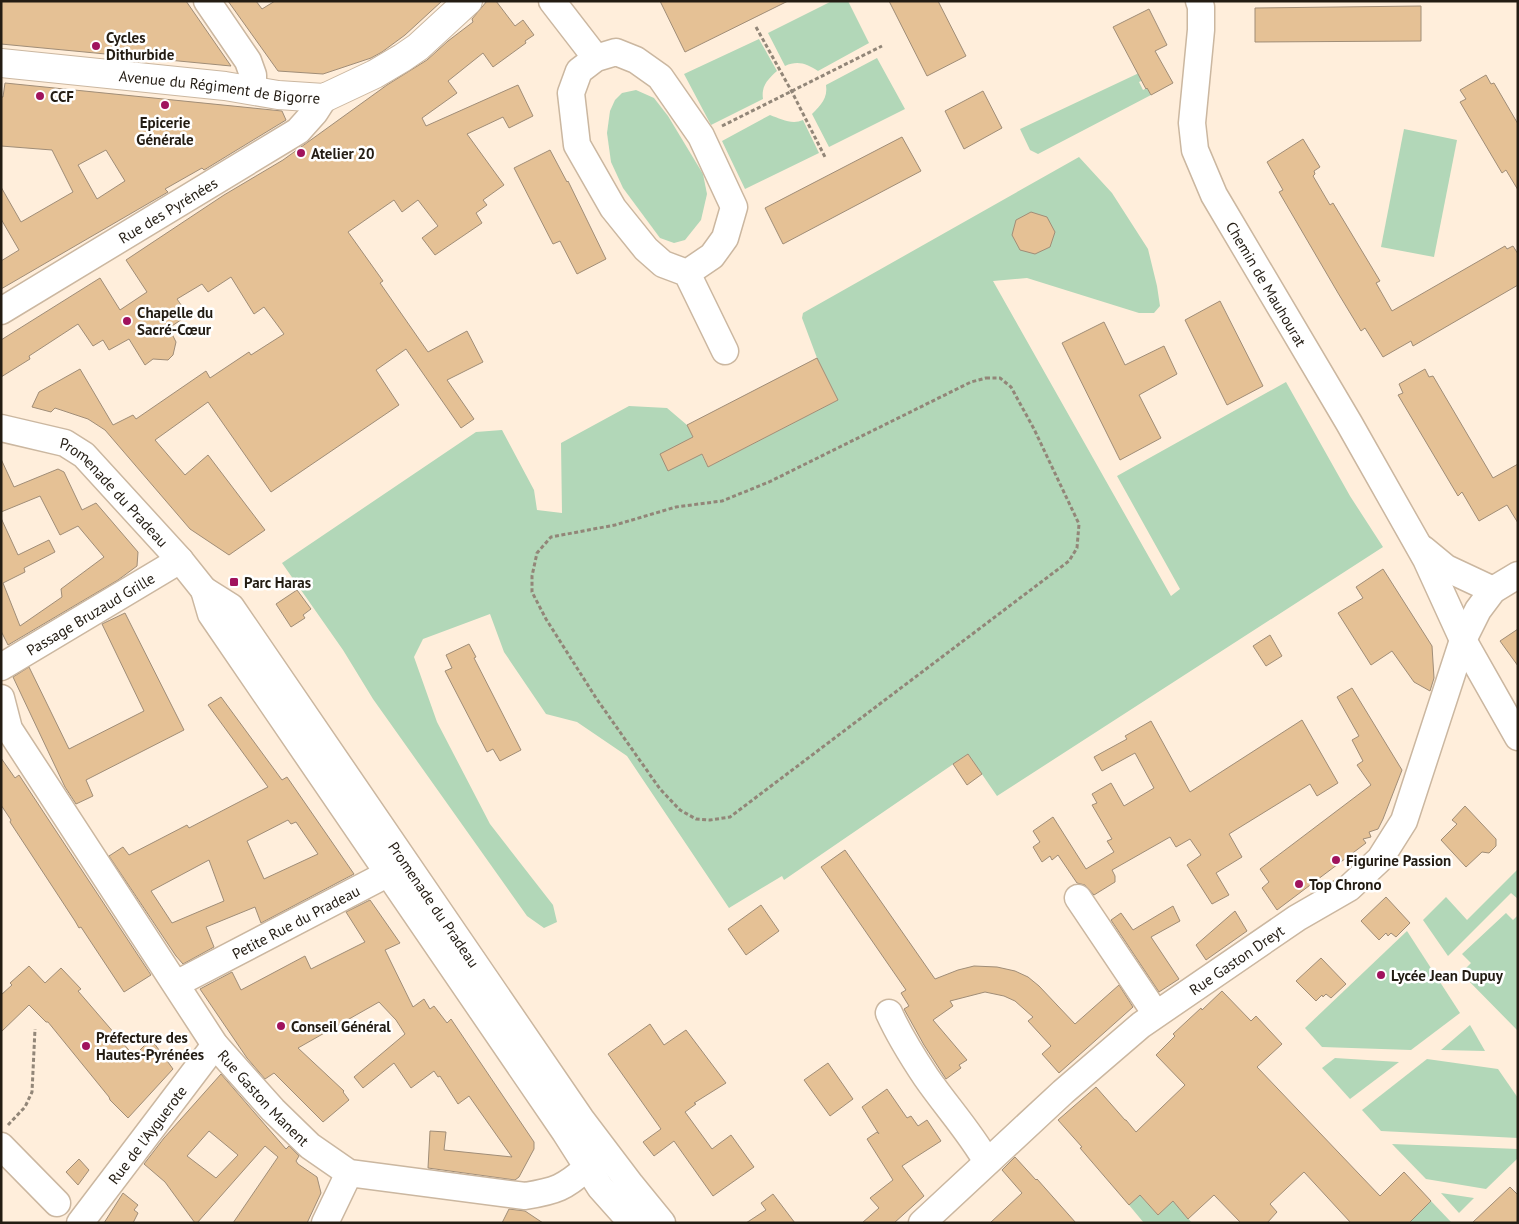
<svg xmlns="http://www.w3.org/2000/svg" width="1519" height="1224" viewBox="0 0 1519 1224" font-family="'PT Sans',sans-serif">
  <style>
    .green { fill: #b2d7b8 }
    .building { fill: #e5c195; stroke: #a08d77; fill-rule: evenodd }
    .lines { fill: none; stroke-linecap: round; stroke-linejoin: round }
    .minor-casing { stroke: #cbb7a0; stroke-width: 29 }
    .major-casing { stroke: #cbb7a0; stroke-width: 30 }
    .path { stroke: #928678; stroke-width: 3; stroke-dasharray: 4 2.5; stroke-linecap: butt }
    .minor { stroke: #fff; stroke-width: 26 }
    .major { stroke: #fff; stroke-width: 28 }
    .poi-dot { fill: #a0135d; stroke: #fff; stroke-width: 2 }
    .labels { text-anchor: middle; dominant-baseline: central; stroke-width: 5; stroke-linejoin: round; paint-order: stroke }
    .poi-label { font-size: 15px; font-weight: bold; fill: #231c13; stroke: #fff; text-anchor: start }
    .street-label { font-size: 15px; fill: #231c13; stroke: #fff }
  </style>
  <rect width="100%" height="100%" fill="#ffeedb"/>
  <!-- green -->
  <g class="green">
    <path d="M 832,1 L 848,1 L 869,43 L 818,71 C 807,64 798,60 785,66 L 768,33 Z"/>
    <path d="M 759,39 L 777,71 C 768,79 761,86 763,99 L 711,125 L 684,74 Z"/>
    <path d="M 877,58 L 905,109 L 829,147 L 812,114 C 821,105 828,98 826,85 Z"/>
    <polygon points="1139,73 1143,80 1139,82 1143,90 1147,88 1151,95 1038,154 1030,150 1020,129"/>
    <polygon points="636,90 654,98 668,116 703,174 707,194 701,220 685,240 674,243 660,238 623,188 611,162 607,133 610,111 615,100 622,93"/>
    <path d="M 770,115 C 781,119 792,125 803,120 L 819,153 L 745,189 L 722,141 Z"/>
    <polygon points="1404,129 1457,140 1434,257 1381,247"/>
    <polygon points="1079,157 1112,193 1148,249 1157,286 1160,306 1154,313 1139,313 1027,278 993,281 1171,596 1180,589 1117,476 1286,382 1350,496 1383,547 997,796 968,754 784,880 782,876 729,908 627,756 577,722 546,714 504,652 490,614 423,639 414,657 437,722 490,824 553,905 557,922 544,928 527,916 373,699 343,650 282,563 476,432 502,430 534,490 537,510 562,513 561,443 629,406 667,408 687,425 708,467 838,400 817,358 802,318 803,313"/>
    <polygon points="1518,869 1518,899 1511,893 1448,956 1423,920 1446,897 1467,920"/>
    <polygon points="1506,913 1513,920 1518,915 1518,1031 1461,973 1471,963 1462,954"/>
    <polygon points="1407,931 1460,1013 1411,1050 1322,1047 1305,1028"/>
    <polygon points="1470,1025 1485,1051 1441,1050"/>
    <polygon points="1335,1058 1399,1062 1350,1099 1322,1068"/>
    <polygon points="1427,1059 1498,1069 1518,1098 1518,1138 1381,1131 1362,1110"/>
    <polygon points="1392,1144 1518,1149 1518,1158 1486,1189 1426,1179"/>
    <polygon points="1441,1193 1474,1198 1459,1213"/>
    <polygon points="1140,1195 1158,1215 1173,1201 1192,1223 1144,1223 1129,1205"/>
    <polygon points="1431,1201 1451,1222 1409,1223"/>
  </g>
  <!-- building -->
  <g class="building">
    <polygon points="1,1 186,1 231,66 1,44"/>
    <polygon points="228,1 256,1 262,9 275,1 442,1 405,35 382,52 371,58 323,74 278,71"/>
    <polygon points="487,1 496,1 515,26 523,20 534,35 525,41 526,43 493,67 483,53 448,81 457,93 422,118 426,126 518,85 533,116 509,128 503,117 467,134 504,185 483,200 487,205 476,213 482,223 435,255 422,238 438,226 418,200 402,212 394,200 348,232 383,281 380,283 428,352 467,331 483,362 447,380 474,419 461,428 406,349 376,370 399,405 271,492 208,402 155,440 185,475 208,455 265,530 229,555 190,529 105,430 88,419 55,408 51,412 32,407 39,392 80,369 113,425 133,415 136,419 206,371 210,378 249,352 251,355 284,334 264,307 254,314 231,277 208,292 202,284 177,299 188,315 169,328 176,342 173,355 168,360 153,359 145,365 129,339 109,350 103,340 93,346 78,324 29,356 30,359 1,377 1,340 100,278 120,310 147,292 126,260 224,195 283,160 387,85 427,60 448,41 473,22 472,19"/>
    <polygon points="660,1 788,1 685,52"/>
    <polygon points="889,1 938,1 966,56 927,76"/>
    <polygon points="1421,6 1421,41 1255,42 1255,8"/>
    <polygon points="1149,9 1167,45 1155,51 1173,83 1151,95 1147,88 1146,89 1113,27"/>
    <polygon points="1486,75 1491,84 1494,83 1518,124 1518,190 1506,170 1502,173 1460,102 1466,99 1460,90"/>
    <path d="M 5,83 L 282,111 L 286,120 L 204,170 L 202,168 L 165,189 L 168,192 L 1,289 L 1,261 L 19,250 L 1,219 L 1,187 L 21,222 L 73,192 L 52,150 L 1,146 L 1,97 L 3,97 ZM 106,150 L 125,181 L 97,199 L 78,165 Z"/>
    <polygon points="983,91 1002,128 964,149 945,111"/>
    <polygon points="902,137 921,171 783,244 765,208"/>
    <polygon points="1303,139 1320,167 1314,171 1315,174 1313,176 1330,205 1333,203 1380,281 1376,283 1392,311 1505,246 1507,249 1513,246 1518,254 1518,285 1413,346 1411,341 1383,357 1365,328 1361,331 1338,293 1279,192 1283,190 1267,162"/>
    <polygon points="550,150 567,182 568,181 606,259 577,274 560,241 553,244 514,168"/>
    <polygon points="1031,212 1047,217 1055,232 1050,247 1035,254 1020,250 1012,235 1016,220"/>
    <polygon points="1220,301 1263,386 1227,405 1185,320"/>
    <polygon points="1104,322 1125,365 1164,346 1177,374 1139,395 1161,438 1120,460 1062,343"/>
    <polygon points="817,358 838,400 708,467 702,454 668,471 660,454 693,437 687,425"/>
    <polygon points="1425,369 1429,377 1433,376 1493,478 1518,464 1518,523 1507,505 1479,521 1462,492 1458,496 1398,395 1403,393 1399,384"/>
    <polygon points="1,459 14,487 58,469 64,472 82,510 96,503 138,552 137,566 118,580 8,645 1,631 1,518 18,555 49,540 55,552 24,568 25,572 3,583 20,626 62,597 61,589 104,557 78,526 60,535 40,496 1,512"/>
    <polygon points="1383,569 1432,646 1434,678 1430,691 1414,682 1392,651 1371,665 1338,613 1363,598 1356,587"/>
    <polygon points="297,590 311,609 303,615 305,618 291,627 276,604"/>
    <polygon points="125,613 184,730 86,780 93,796 76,804 65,787 13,677 29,667 69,749 144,711 102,624"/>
    <polygon points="1518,629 1518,666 1500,641"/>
    <polygon points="1270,635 1282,656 1266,666 1253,646"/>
    <polygon points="469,644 476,657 474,658 521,750 500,761 493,749 487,752 445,671 452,668 446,655"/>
    <polygon points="1352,688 1402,770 1383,819 1378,829 1369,832 1371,837 1363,839 1366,843 1277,910 1262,888 1269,882 1260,869 1371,785 1357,765 1363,761 1352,740 1359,736 1337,697"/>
    <path d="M 221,697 L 282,780 L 287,777 L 354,874 L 261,923 L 255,907 L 206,927 L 214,947 L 183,964 L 176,956 L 109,856 L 123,847 L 129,855 L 187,825 L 189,828 L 268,787 L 208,705 ZM 288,820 L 291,824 L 296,822 L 318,854 L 264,879 L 247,841 ZM 209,860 L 224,901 L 172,923 L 151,891 Z"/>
    <polygon points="1302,720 1338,783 1317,796 1310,784 1229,834 1242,857 1216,873 1229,895 1212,904 1187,865 1201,855 1190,839 1176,847 1170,837 1112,870 1115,876 1115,882 1094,895 1085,885 1077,883 1058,855 1052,860 1050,856 1042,862 1033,847 1040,842 1033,831 1053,817 1086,869 1114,852 1107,841 1112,839 1092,805 1097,803 1092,794 1111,783 1124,806 1154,788 1135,753 1102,771 1094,757 1127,739 1125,736 1151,721 1190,792"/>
    <polygon points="968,754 982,774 967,785 953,764"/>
    <polygon points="1,758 15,778 19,775 151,975 124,992 81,927 79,928 75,921 10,822 11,820 1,805"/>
    <polygon points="1465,806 1496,839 1496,846 1489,853 1482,852 1466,867 1441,840 1457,824 1452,820"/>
    <polygon points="845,850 935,979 958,970 974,966 997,967 1015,971 1028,977 1039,986 1075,1024 1119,985 1133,1007 1059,1073 1042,1054 1051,1046 1028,1021 1033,1017 1015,1001 1004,996 985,992 950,1001 953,1006 933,1020 967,1060 959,1065 961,1068 946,1079 924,1045 904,1009 909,1006 901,993 906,990 821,867"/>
    <polygon points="1386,897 1410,923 1396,937 1391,933 1388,936 1386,933 1379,940 1361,921"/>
    <polygon points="370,900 400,943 385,950 413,1007 424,999 430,1009 434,1006 447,1023 451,1019 534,1142 534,1149 519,1177 515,1180 428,1168 430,1131 446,1132 444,1150 512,1157 469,1096 458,1104 440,1076 438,1077 434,1071 411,1088 394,1063 363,1088 354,1077 405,1034 396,1020 379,1002 298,1048 344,1091 343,1092 349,1100 323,1122 274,1073 265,1079 247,1058 200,989 232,972 241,990 305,956 311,969 365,942 346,912"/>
    <polygon points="761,905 779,931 746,955 728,929"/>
    <polygon points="1173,906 1180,921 1151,937 1179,979 1159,992 1111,920 1121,913 1133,930"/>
    <polygon points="1235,911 1247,931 1206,960 1196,945"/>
    <polygon points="1321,958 1346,984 1331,998 1326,994 1323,997 1322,995 1316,1001 1296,981"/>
    <polygon points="29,966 45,983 61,968 81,989 78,991 134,1056 151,1039 173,1069 128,1118 110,1100 109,1097 48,1022 46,1022 29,1005 1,1032 1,995 12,985 10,983"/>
    <polygon points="1222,991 1251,1021 1256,1016 1282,1044 1257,1067 1380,1196 1404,1172 1431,1201 1409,1223 1351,1223 1304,1172 1270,1204 1277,1212 1267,1223 1241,1223 1214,1195 1188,1219 1173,1201 1158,1215 1140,1195 1129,1205 1080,1148 1082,1147 1058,1120 1096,1087 1125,1120 1126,1120 1136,1132 1185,1085 1156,1055 1175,1036 1173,1034 1201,1008 1202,1010"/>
    <polygon points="650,1024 664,1045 686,1030 726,1083 694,1103 696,1104 685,1112 712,1149 731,1135 754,1167 713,1196 674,1141 654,1156 643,1142 661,1129 608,1054"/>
    <polygon points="828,1063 853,1099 830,1116 804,1080"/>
    <path d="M 221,1074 L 286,1149 L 289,1146 L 299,1156 L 296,1161 L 298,1164 L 317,1177 L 321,1193 L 307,1223 L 233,1223 L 278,1157 L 265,1146 L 197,1223 L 195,1223 L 165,1182 L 144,1164 L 164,1138 ZM 209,1131 L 238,1155 L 216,1178 L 187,1156 Z"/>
    <polygon points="887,1089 907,1118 911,1116 918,1126 927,1120 941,1141 902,1166 924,1196 894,1223 862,1223 879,1208 870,1198 893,1180 867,1139 877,1132 879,1134 862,1107"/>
    <polygon points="1015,1157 1036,1180 1037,1179 1076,1223 990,1223 1022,1193 1002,1170"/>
    <polygon points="79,1159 89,1170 78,1185 66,1172"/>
    <polygon points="1510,1187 1518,1195 1518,1223 1472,1223"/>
    <polygon points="123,1193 138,1205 134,1210 138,1213 133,1223 104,1223"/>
    <polygon points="773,1194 795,1223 746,1223 766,1210 761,1203"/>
    <polygon points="509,1209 525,1211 543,1223 502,1223"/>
  </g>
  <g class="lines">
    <defs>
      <g id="minor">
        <polyline points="207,1 248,61 253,75 253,90"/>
        <polyline points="552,1 596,58"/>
        <path id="s1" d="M 1199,1 L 1201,7 L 1201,30 L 1192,123 L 1195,150 L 1214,195 L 1349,423 L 1426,559 L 1463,640 L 1518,737"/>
        <polyline points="687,273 712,256 725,238 734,207 701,136 660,77 636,60 616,52 596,58 579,71 571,93 577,145 613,208 646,249 663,264 687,273 725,351"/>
        <path id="s2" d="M 1,311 L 298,131 L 315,112 L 324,98"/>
        <path id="s3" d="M 1,428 L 65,443 L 84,455 L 180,560 L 204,590 L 231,607 L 581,1119 L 631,1185 L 662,1223"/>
        <polyline points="1423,549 1446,568 1493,590"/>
        <polyline points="204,590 211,614 565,1132 600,1187 632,1223"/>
        <path id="s4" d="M 1,667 L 180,560"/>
        <path id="s5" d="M 1,698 L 9,729 L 215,1045 L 273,1110 L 310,1146 L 349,1173 L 525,1196 C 556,1191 564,1188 588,1167"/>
        <polyline points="1078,898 1156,1014"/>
        <path id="s6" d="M 176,984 L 387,874 L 401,870 L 404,872"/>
        <path d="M 889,1013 C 899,1035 912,1056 926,1077 C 946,1106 970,1132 987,1162"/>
        <polyline points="1,1146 57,1203"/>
        <path id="s7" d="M 80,1223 L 215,1045"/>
        <polyline points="325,1223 349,1173"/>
        <path id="s8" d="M 922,1223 L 1063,1092 L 1141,1025 L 1297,918 L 1349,888 L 1380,859 L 1404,821 L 1463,640 L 1478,610 L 1493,590 L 1518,575"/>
      </g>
      <g id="major">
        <path id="s9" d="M 1,63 L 225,86 L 278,95 L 324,98 L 375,74 L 402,58 L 418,47 L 468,1"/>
      </g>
    </defs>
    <!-- minor casing -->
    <use href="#minor" class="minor-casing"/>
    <!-- major casing -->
    <use href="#major" class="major-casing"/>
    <!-- path -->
    <g class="path">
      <polyline points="756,27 792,92 826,159"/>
      <polyline points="722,126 882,46"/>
      <polygon points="986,378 1000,378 1011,387 1034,429 1079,524 1077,548 1069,561 730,817 710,820 696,819 680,810 660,789 596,698 546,619 532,592 532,576 537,553 551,537 615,525 676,507 722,501 769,482 971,382"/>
      <polyline points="8,1125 25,1107 32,1092 35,1029"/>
    </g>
    <!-- minor -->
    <use href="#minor" class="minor"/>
    <!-- major -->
    <use href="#major" class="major"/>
  </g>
  <!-- markers -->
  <g class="poi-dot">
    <circle cx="96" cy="46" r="5"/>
    <circle cx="40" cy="96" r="5"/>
    <circle cx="165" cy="105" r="5"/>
    <circle cx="301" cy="153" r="5"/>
    <circle cx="127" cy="321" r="5"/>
    <rect x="229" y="577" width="10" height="10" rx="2.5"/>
    <circle cx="1336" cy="860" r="5"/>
    <circle cx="1299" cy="884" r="5"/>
    <circle cx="1381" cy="975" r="5"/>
    <circle cx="281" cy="1026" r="5"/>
    <circle cx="86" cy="1046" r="5"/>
  </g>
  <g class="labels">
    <!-- poi labels -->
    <g class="poi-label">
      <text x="106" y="37">Cycles<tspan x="106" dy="17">Dithurbide</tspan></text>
      <text x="50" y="96">CCF</text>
      <text x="165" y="122" text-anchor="middle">Epicerie<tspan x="165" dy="17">Générale</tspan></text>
      <text x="311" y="153">Atelier 20</text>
      <text x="137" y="312">Chapelle du<tspan x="137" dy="17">Sacré-Cœur</tspan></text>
      <text x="244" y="582">Parc Haras</text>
      <text x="1346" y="860">Figurine Passion</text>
      <text x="1309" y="884">Top Chrono</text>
      <text x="1391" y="975">Lycée Jean Dupuy</text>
      <text x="291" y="1026">Conseil Général</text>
      <text x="96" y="1037">Préfecture des<tspan x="96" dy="17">Hautes-Pyrénées</tspan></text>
    </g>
    <!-- street labels -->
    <g class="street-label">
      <text stroke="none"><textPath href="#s9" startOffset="220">Avenue du Régiment de Bigorre</textPath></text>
      <text stroke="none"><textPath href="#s2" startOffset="195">Rue des Pyrénées</textPath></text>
      <text stroke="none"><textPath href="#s1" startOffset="302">Chemin de Mauhourat</textPath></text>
      <text stroke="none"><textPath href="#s3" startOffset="135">Promenade du Pradeau</textPath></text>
      <text stroke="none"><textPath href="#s4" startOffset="104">Passage Bruzaud Grille</textPath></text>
      <text stroke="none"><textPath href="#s3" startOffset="661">Promenade du Pradeau</textPath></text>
      <text stroke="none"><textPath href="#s6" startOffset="135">Petite Rue du Pradeau</textPath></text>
      <text stroke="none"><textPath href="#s8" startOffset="411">Rue Gaston Dreyt</textPath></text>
      <text stroke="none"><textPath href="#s5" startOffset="481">Rue Gaston Manent</textPath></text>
      <text stroke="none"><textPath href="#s7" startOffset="111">Rue de l'Ayguerote</textPath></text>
    </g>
  </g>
  <!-- border -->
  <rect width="1519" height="1224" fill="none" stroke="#231c13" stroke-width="5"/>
</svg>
